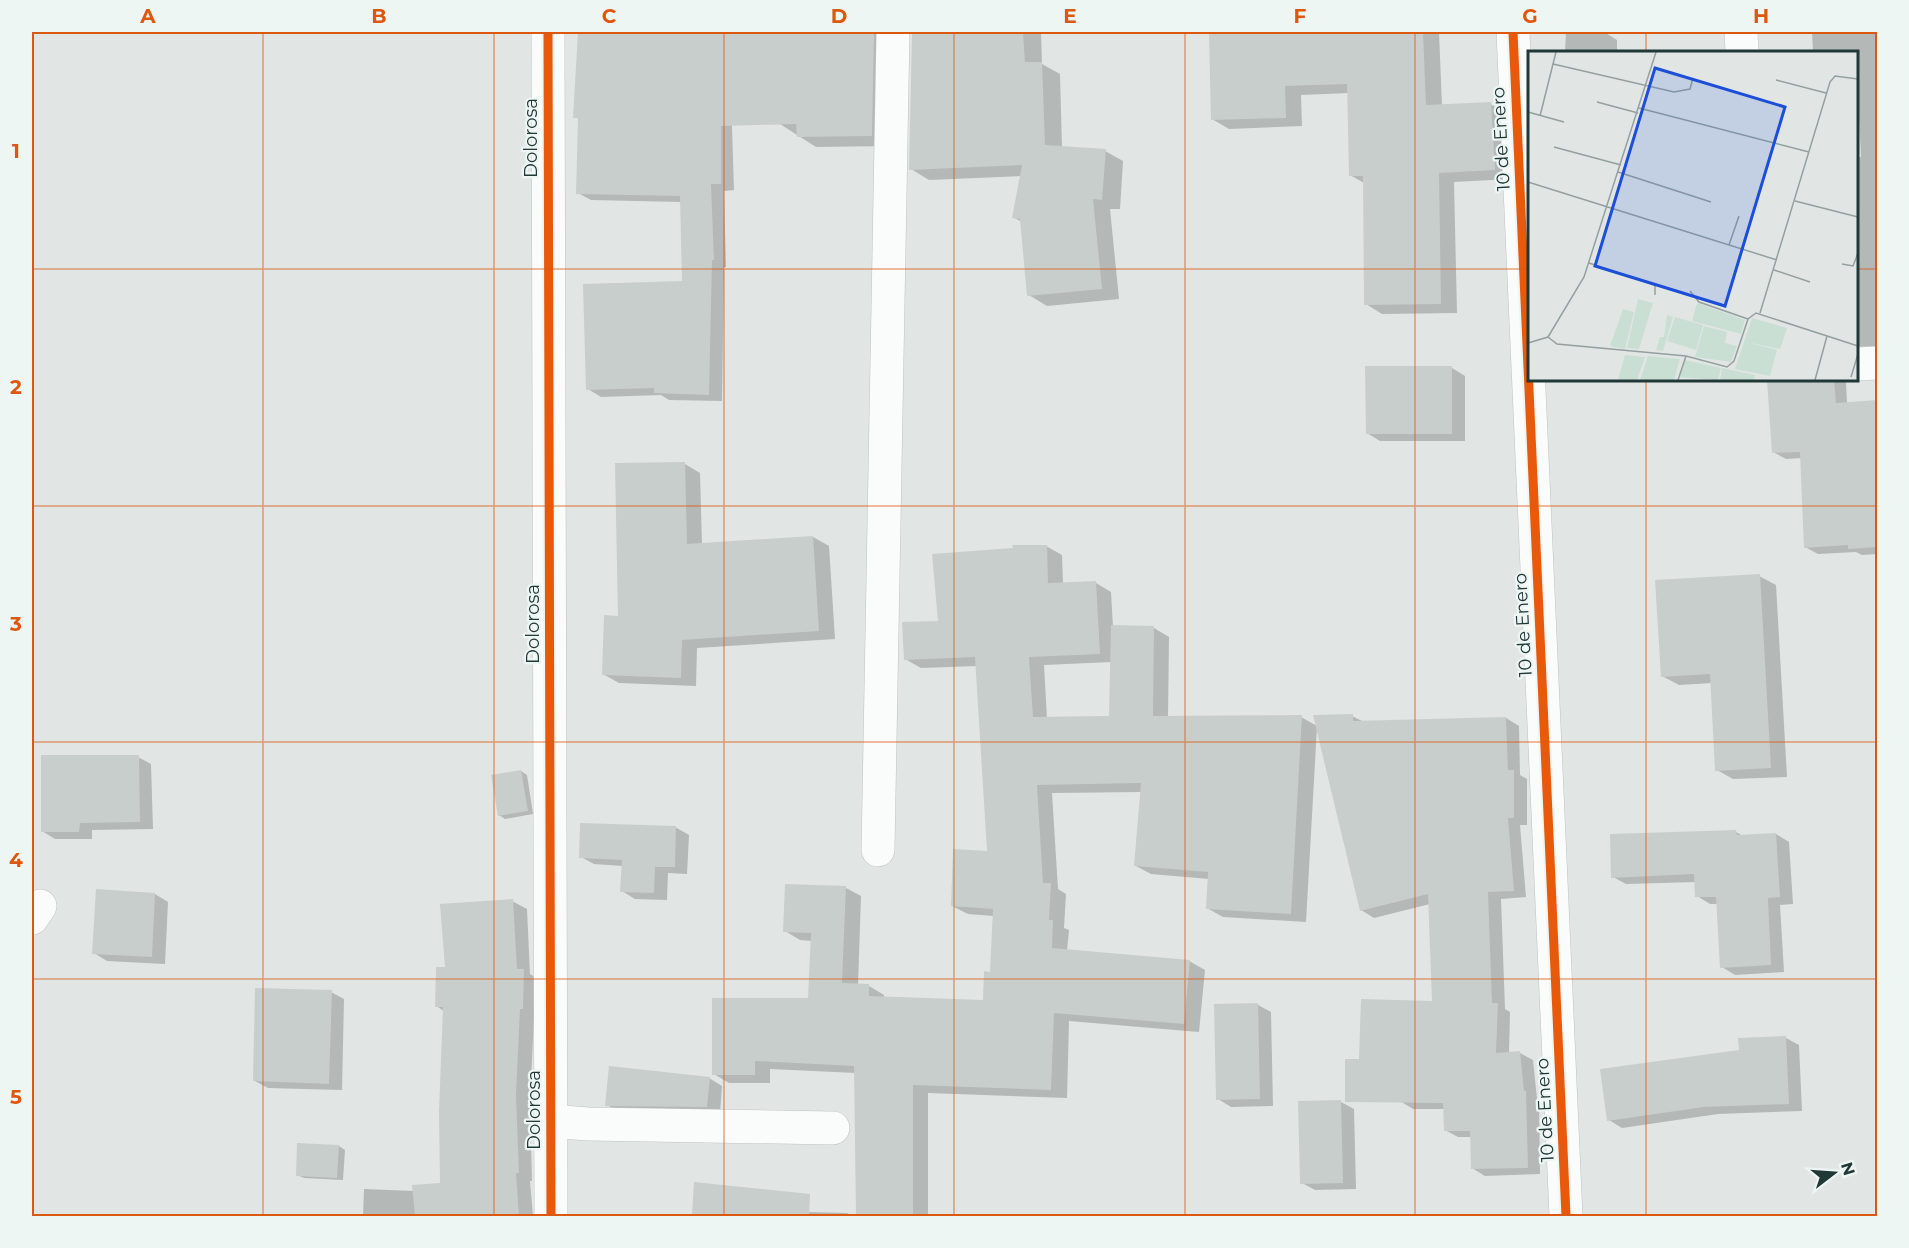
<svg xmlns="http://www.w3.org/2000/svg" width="1909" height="1248" viewBox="0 0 1909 1248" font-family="Montserrat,sans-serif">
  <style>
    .shadow { fill: #0003; fill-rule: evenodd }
    .building { fill: #c8cecc }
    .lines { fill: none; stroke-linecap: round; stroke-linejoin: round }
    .minor-casing { stroke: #bec3c2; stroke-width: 34 }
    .minor { stroke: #fafbfb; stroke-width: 33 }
    .cycleway-casing { stroke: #eef6f4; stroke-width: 13 }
    .cycleway { stroke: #e8590c; stroke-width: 9 }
    .grid { fill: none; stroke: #de570e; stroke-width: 1.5; stroke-opacity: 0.55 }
    .labels { text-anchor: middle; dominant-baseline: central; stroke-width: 4.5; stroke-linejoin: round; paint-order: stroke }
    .street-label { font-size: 18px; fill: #203836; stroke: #eef6f4 }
    .inset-road { fill: none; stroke: #94a09f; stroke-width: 1.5 }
    .view { fill: #1d4ed8; fill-opacity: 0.15; stroke: #1d4ed8; stroke-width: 3 }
    .inset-edge { fill: none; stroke: #203836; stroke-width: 3 }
    .neatline { fill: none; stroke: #de570e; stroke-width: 2 }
    .grid-label { font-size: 20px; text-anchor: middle; font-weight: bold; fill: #de570e }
  </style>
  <rect width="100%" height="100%" fill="#e1e6e5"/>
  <!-- shadow -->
  <g class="shadow">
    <polygon points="580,32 729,32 734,190 724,191 726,267 724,267 722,401 669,400 661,395 601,397 588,389 684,283 681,202 591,200 578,193 579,119 575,117"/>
    <polygon points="778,32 896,32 890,146 816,147 780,124"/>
    <polygon points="913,32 1041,32 1042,64 1060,74 1062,148 1105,151 1123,161 1120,209 1110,209 1119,299 1047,306 1029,295 1022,222 1013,217 1021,176 929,180 911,169"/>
    <polygon points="1210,32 1439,32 1442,106 1490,104 1507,113 1510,179 1454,182 1457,313 1382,314 1366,304 1364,183 1350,175 1349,93 1301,95 1302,126 1229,129 1212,119"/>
    <polygon points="1566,32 1604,32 1617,40 1617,52 1565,52"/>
    <polygon points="1812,32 1878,32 1878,346 1856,347 1856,157 1861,157 1856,52 1813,52"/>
    <polygon points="1452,368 1465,376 1465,441 1380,441 1367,433"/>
    <polygon points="1769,380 1842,380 1846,382 1847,403 1878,402 1878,554 1862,555 1856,552 1818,554 1805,547 1802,458 1786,459 1773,452"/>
    <polygon points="685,464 700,473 702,544 813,537 829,546 835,639 697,648 696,686 619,683 603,674 620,618"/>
    <path d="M 1046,546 L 1062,555 L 1063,584 L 1096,583 L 1111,592 L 1113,627 L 1154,628 L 1169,637 L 1168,717 L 1301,717 L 1317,726 L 1352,716 L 1364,722 L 1506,718 L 1519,726 L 1520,775 L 1527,779 L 1527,825 L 1520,825 L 1526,897 L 1501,899 L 1505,1009 L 1510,1012 L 1509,1054 L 1520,1053 L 1533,1060 L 1537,1099 L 1539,1100 L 1540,1174 L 1485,1176 L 1472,1168 L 1471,1137 L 1458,1137 L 1445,1130 L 1445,1109 L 1413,1109 L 1400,1101 L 1434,1002 L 1430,904 L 1374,918 L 1361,910 L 1317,727 L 1306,922 L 1223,917 L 1207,908 L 1209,879 L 1151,874 L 1136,866 L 1142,792 L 1052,793 L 1058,889 L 1066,894 L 1064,928 L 1069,930 L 1067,951 L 1189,961 L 1205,970 L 1199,1032 L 1069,1021 L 1067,1098 L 928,1093 L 928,1216 L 857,1216 L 856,1073 L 770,1069 L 770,1083 L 729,1083 L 714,1074 L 810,1000 L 812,941 L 800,940 L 785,931 L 846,888 L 861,896 L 858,985 L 869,986 L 884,995 L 884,998 L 984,1002 L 991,973 L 994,916 L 968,914 L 952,906 L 989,852 L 977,666 L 921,668 L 905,659 L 940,622 ZM 1112,662 L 1111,717 L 1047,719 L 1044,665 Z"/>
    <polygon points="1759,576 1776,585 1787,777 1733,779 1717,770 1712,683 1679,685 1662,676"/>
    <polygon points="138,757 151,764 153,829 92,830 92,839 55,839 42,831"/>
    <polygon points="521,771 527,775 533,814 505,819 499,815"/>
    <polygon points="675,827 689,835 687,874 668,873 667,900 635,899 622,891 623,866 594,864 581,857"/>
    <polygon points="1736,832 1743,836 1776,834 1789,842 1793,904 1780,905 1784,972 1735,975 1722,967 1718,904 1710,904 1697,896 1696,882 1626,884 1613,877"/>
    <polygon points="98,891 155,894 168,902 165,964 107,961 94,953"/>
    <polygon points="512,901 527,909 530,974 538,979 537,1017 534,1017 530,1104 532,1181 530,1181 533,1216 363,1216 364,1189 414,1191 442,1184 444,1011 436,1006 447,969"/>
    <polygon points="331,992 344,999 342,1090 268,1088 255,1081"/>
    <polygon points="1258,1005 1271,1012 1273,1106 1231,1107 1218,1099"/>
    <polygon points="1786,1038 1799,1045 1802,1111 1718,1114 1622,1128 1609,1120 1740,1051"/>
    <polygon points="709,1078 722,1086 720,1114 620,1112 607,1105"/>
    <polygon points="1341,1102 1354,1109 1356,1189 1315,1190 1302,1183"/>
    <polygon points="339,1146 345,1150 343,1180 304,1178 297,1175"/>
    <polygon points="766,1211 847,1213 853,1216 698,1216 693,1214"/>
  </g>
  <!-- building -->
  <g class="building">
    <polygon points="578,32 874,32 872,136 797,137 796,124 721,126 721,184 711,184 714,260 712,260 709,395 654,393 654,388 586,390 583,284 682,281 680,196 576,194 578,118 573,118"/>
    <polygon points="912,32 1023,32 1025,62 1042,62 1045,145 1106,149 1102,200 1093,199 1102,289 1027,296 1020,219 1012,218 1022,165 909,170"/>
    <polygon points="1209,32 1423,32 1426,105 1491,102 1495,170 1439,173 1441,304 1364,305 1363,176 1349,176 1347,84 1285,86 1286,118 1211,120"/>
    <polygon points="1365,366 1452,366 1452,434 1366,434"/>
    <polygon points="1767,380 1834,380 1836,403 1878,400 1878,547 1848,549 1848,545 1804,548 1800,452 1772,453"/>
    <polygon points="685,462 687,544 813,536 819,631 682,640 681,678 602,675 604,615 618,616 615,463"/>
    <polygon points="1012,545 1047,545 1048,583 1096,581 1100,654 1029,657 1033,717 1109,716 1111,625 1154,626 1153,716 1302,715 1291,914 1206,909 1208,872 1134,866 1141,783 1037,785 1043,883 1051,883 1049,920 1053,920 1052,948 1190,960 1184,1024 1054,1013 1051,1090 913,1085 913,1216 856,1216 854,1066 755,1061 755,1075 712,1075 712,998 808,998 811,933 783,932 785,884 846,886 842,983 869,984 869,996 983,1000 984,971 990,972 993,909 951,906 953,849 987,851 975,657 904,660 902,622 938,621 932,554 1013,548"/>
    <polygon points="1760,574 1771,768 1715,771 1710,674 1661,677 1655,580"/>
    <polygon points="1353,714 1353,721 1506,717 1508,770 1514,770 1514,818 1508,818 1514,891 1488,892 1492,1003 1498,1003 1496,1053 1520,1051 1524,1091 1526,1091 1528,1168 1471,1169 1470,1131 1444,1131 1443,1103 1345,1102 1345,1059 1359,1059 1361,999 1432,1001 1428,894 1360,911 1313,715"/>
    <polygon points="41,755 139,755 140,822 80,823 79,832 41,832"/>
    <polygon points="521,770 528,811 498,816 491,775"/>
    <polygon points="580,823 676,826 675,867 655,867 654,893 620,892 622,860 579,858"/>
    <polygon points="1736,830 1737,835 1776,833 1780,897 1768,898 1771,965 1720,968 1716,897 1695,897 1694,874 1611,878 1610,834"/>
    <polygon points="96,889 155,893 152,957 92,954"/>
    <polygon points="513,899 517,969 524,969 523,1009 520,1009 516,1095 519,1173 516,1173 519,1216 415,1216 412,1185 440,1183 439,1112 443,1007 435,1007 436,967 445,967 440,904"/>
    <polygon points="255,988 332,990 329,1084 253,1081"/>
    <polygon points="1258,1003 1260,1099 1216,1100 1214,1004"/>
    <polygon points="1786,1036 1789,1104 1704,1107 1607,1121 1600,1069 1739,1050 1738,1038"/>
    <polygon points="609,1066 710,1077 707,1107 605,1106"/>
    <polygon points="1341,1100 1343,1183 1300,1184 1298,1101"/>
    <polygon points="297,1143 339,1145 337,1178 296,1176"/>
    <polygon points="694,1182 810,1194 809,1216 711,1216 692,1215"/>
  </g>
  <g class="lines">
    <defs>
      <g id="minor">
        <polyline points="548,32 551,1216"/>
        <polyline points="1513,32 1566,1216"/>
        <polyline points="1741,32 1742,52"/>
        <polyline points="1856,364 1878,363"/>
        <polyline points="878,850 893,32"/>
        <polyline points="32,918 40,906"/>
        <polyline points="550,1121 588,1124 833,1128"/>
      </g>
    </defs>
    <!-- minor casing -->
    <use href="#minor" class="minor-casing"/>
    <!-- minor -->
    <use href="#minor" class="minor"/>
    <defs>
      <g id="cycleway">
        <polyline points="548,32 551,1216"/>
        <polyline points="1513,32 1566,1216"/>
      </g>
    </defs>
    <!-- cycleway casing -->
    <use href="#cycleway" class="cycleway-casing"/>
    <!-- cycleway -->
    <use href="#cycleway" class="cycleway"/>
  </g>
  <!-- grid -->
  <path class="grid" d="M 263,32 L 263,1216M 494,32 L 494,1216M 724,32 L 724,1216M 954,32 L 954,1216M 1185,32 L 1185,1216M 1415,32 L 1415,1216M 1646,32 L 1646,52M 32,269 L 1530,269M 1856,269 L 1878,269M 1646,380 L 1646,1216M 32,506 L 1878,506M 32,742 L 1878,742M 32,979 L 1878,979"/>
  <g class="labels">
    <!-- street labels -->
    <g class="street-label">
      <text transform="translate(531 138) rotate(-90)">Dolorosa</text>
      <text transform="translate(1501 139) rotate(-93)">10 de Enero</text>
      <text transform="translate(533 624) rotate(-90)">Dolorosa</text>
      <text transform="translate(1523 625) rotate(-93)">10 de Enero</text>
      <text transform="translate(534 1110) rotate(-90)">Dolorosa</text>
      <text transform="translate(1545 1110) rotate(-93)">10 de Enero</text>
    </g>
  </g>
  <!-- overview -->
  <g transform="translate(1528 51)">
    <rect width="330" height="330" fill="#e1e6e5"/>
    <path d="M 110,248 L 125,252 L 111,298 L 99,297 ZM 169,252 L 217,269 L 213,283 L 164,270 ZM 95,258 L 106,261 L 97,298 L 82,295 ZM 139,264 L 145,266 L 135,300 L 128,299 L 132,286 L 136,286 ZM 147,266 L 175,274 L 168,299 L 139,290 ZM 224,267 L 259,277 L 252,298 L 218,291 L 249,299 L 242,325 L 207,318 ZM 176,275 L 199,281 L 197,292 L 209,295 L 203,311 L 167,306 ZM 97,304 L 117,306 L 109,329 L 90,329 ZM 120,305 L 152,308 L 146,329 L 112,329 ZM 157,309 L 193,317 L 190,329 L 151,326 ZM 194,317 L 227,324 L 226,329 L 192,329 Z" fill="#cadfd4"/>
    <path class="inset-road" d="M 25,13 L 146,41 L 162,38 L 165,27M 248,29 L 298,42M 69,51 L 110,62M 111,57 L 281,101M 0,61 L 36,71M 12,65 L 28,1M 26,96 L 93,114M 90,121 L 183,151M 0,131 L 249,209M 267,150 L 330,166M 201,194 L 211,165M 61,212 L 127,234 L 127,244M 314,213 L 325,215 L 330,202M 246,219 L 282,231M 162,240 L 171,251 L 220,268M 232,262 L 302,31 L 307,25 L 330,28M 20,286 L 29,293 L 158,305 L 199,316 L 206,310 L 220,268 L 228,262 L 330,295M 0,292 L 20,286 L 56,226 L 128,1M 323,326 L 330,303M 150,329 L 158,305M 287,329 L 299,285"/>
    <path class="view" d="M 127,17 L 257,56 L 197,255 L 67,215 Z"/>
    <rect width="330" height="330" class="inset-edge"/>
  </g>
  <!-- border -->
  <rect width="1909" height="1248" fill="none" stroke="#eef6f4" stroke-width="66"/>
  <!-- north arrow -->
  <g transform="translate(1834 1173) rotate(73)" stroke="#eef6f4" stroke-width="4.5" paint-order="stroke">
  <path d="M0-4.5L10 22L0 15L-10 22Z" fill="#203836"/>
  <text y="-9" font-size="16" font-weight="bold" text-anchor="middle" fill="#203836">N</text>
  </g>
  <rect x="33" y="33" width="1843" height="1182" class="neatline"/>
  <g class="grid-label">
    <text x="148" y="23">A</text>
    <text x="379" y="23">B</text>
    <text x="609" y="23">C</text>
    <text x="839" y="23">D</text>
    <text x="1070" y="23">E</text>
    <text x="1300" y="23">F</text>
    <text x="1530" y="23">G</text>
    <text x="1761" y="23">H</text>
    <text x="16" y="158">1</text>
    <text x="16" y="394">2</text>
    <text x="16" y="631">3</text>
    <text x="16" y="867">4</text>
    <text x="16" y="1104">5</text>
  </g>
</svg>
